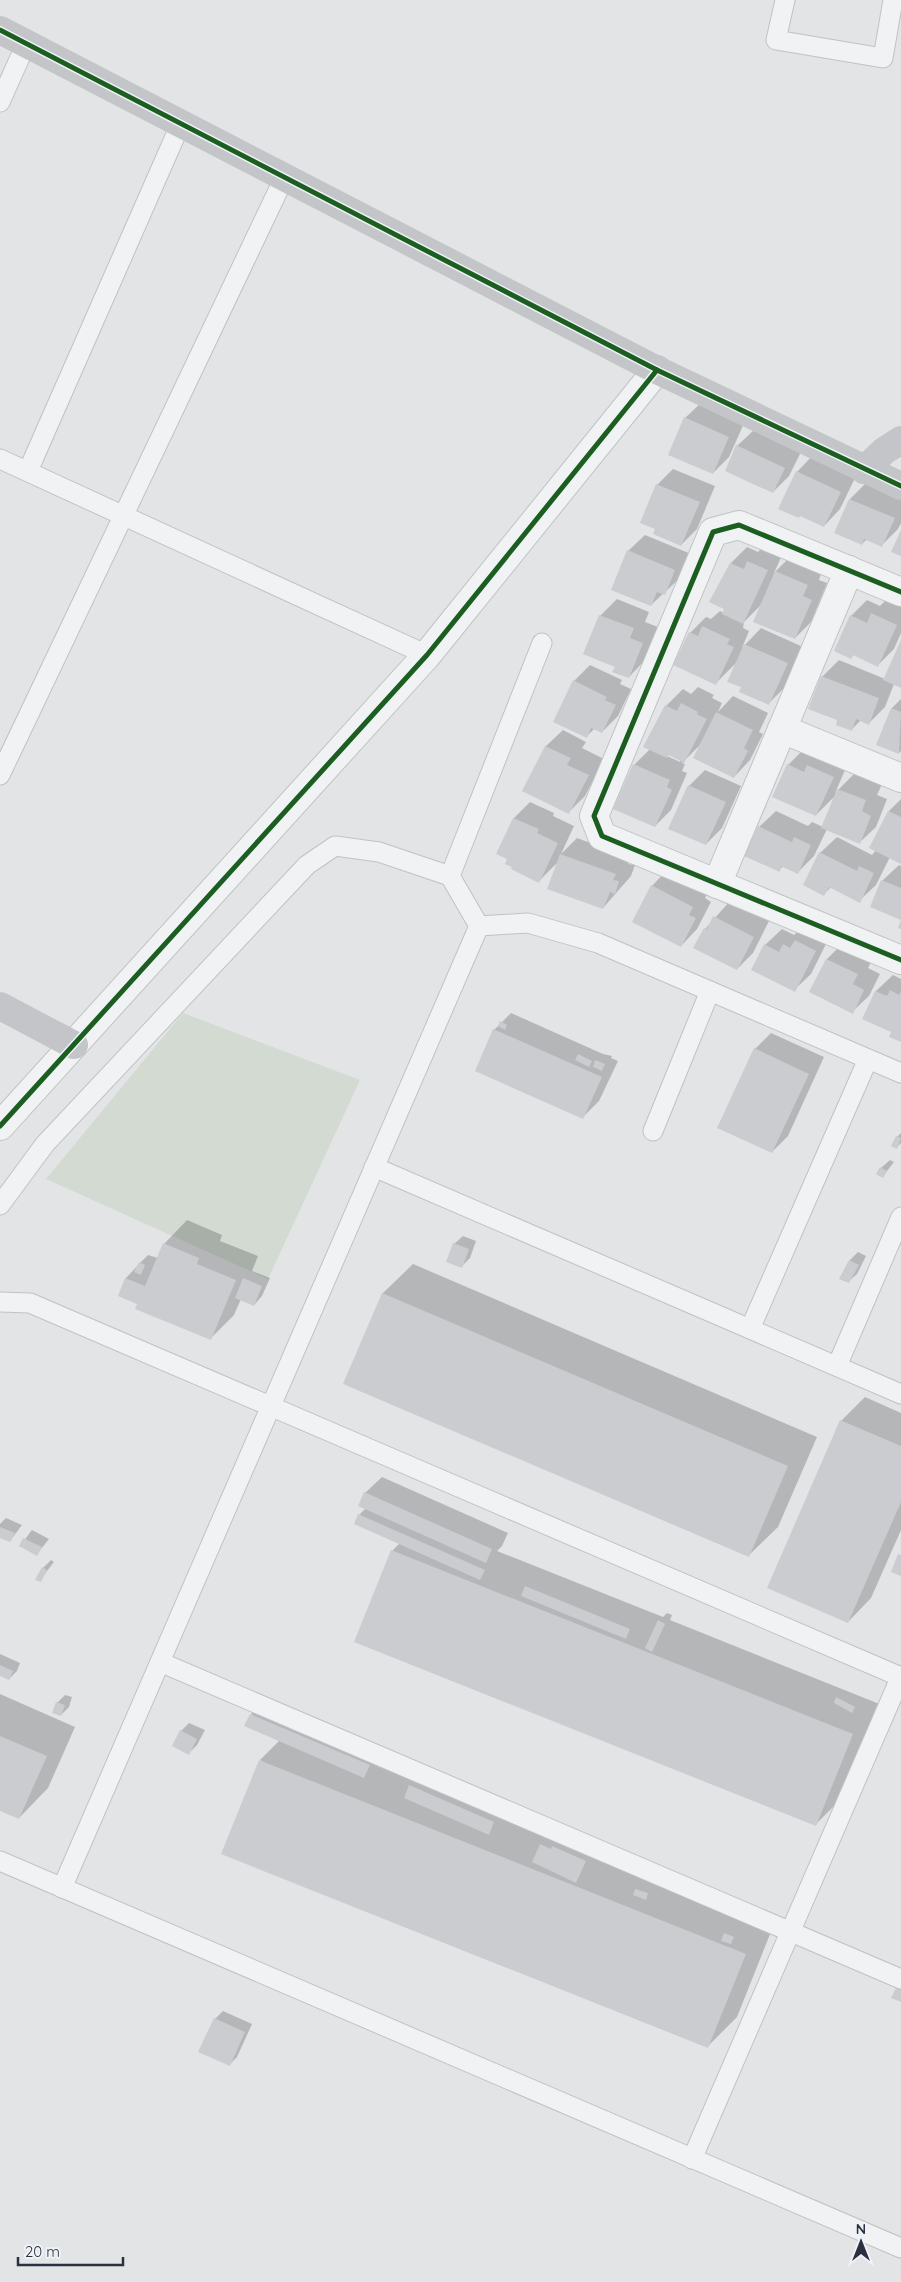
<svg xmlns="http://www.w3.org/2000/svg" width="901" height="2282" viewBox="0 0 901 2282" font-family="Quicksand,sans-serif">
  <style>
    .green { fill: #d2dad2 }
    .shadow { fill: #0003; fill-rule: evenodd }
    .building { fill: #cacccf }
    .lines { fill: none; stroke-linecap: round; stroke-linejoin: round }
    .lane-casing { stroke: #c0c2c4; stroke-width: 21 }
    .street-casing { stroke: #c0c2c4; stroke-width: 30 }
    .lane { stroke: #f1f2f4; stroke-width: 19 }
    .street { stroke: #f1f2f4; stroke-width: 28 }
    .secondary { stroke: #c3c5c8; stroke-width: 28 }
    .cycleway-casing { stroke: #eff2f6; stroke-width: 8 }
    .cycleway { stroke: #1b5e20; stroke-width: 5 }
  </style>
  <rect width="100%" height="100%" fill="#e2e4e6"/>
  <!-- green -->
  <polygon class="green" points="183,1013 360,1080 268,1279 46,1179"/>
  <!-- shadow -->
  <g class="shadow">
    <polygon points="702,402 745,421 729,457 713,473 685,418"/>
    <polygon points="754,430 801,452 789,476 773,492 737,446"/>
    <polygon points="813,455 856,476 840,509 824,526 797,472"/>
    <polygon points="673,469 715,486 697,529 681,545 657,485"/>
    <polygon points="866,483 901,498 901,523 898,529 882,545 867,539 862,544 850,499"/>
    <polygon points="645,535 691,554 681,577 651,605 628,551"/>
    <polygon points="765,545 783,553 774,573 792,555 823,568 819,580 827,583 811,622 795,638 763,603 744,622 743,628 749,631 742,648 761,628 803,647 785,687 769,703 743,687 737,662 716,683 690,633 706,617 711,619 720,611 724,613 726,608 711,601 731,563 747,547 758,552"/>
    <polygon points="888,598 901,603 901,633 894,649 878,665 854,654 851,658 851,616 867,600 880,606"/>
    <polygon points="617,599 649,612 645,622 658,627 645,660 629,677 616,666 600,616"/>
    <polygon points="901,643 901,687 894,684 885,707 869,723 861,720 851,730 839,719 822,677 839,660 885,679"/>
    <polygon points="590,665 622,680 620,684 631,689 618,716 602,732 595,728 587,736 574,681"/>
    <path d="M 698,687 L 714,695 L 712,698 L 722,703 L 718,712 L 733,696 L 768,713 L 759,732 L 763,734 L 750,760 L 734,777 L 701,744 L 682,763 L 685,764 L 682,771 L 687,773 L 671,810 L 655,826 L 634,765 L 650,749 L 645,746 L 666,706 L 683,689 L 691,694 ZM 669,754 L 681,760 L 680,762 L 667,756 Z"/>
    <polygon points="901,699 901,751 899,753 878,744 892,708"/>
    <polygon points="563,730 586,742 582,748 604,759 585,796 568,813 524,790 546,746"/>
    <polygon points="804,749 849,761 835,793 855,773 882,784 877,795 887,799 876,827 859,843 827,829 814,856 798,872 783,866 779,870 759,827 776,811 808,826 812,822 823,827 836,795 816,815 788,765"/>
    <polygon points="705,770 741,786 722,828 706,844 689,786"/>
    <polygon points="901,799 901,862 890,857 876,885 859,901 831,887 824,894 820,853 837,837 872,855 876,850 889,811"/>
    <polygon points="530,802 554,813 553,816 574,826 561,854 577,838 631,858 628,864 635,865 631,876 603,908 558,862 539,881 509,858 498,853 514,818"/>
    <polygon points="899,865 901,866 901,919 882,881"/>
    <polygon points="668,869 709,890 705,898 711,902 697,929 681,946 652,886"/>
    <polygon points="730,901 769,921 753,953 737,969 705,929"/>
    <polygon points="782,929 794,935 801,929 831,934 811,974 794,990 765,945"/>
    <polygon points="843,943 873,958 868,968 880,974 869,996 852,1012 827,959"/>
    <polygon points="893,975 901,979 901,1041 893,1032 864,1018 876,991"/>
    <polygon points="511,1013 603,1054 612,1056 611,1058 618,1061 599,1101 583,1117 494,1030"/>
    <polygon points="771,1033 824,1057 788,1136 772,1152 755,1049"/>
    <polygon points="901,1133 901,1143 897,1147 897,1137"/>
    <polygon points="890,1160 894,1162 883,1176 881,1168"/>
    <polygon points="187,1220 222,1235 220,1241 258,1256 252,1271 270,1278 262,1296 254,1305 241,1299 234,1315 210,1339 119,1295 126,1278 140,1263 148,1255 158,1258 164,1244"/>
    <polygon points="463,1236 476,1241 470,1258 462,1266 454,1244"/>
    <polygon points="858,1252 866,1256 857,1274 848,1282 840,1278 850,1260"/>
    <polygon points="413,1264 817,1437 778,1527 748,1556 344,1383 383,1293"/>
    <polygon points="865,1397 901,1413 901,1530 871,1598 848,1622 768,1587 841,1421"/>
    <polygon points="382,1477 508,1533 502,1546 497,1551 663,1617 667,1613 672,1615 670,1620 882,1705 845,1795 816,1824 392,1551 400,1543 359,1515 366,1508 365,1493"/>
    <polygon points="6,1518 22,1525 10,1541 0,1536 0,1524"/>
    <polygon points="32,1530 49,1539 37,1554 20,1546"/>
    <polygon points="51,1560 54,1562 40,1580 43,1568"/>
    <polygon points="0,1654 20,1663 17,1671 9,1679 0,1675"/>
    <polygon points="0,1694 75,1727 48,1788 19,1818 0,1810"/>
    <polygon points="65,1695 72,1697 69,1707 61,1715 57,1703"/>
    <polygon points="267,1698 380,1760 375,1765 774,1924 737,2017 708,2046 260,1760 280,1740 251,1714"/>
    <polygon points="189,1723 205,1730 197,1745 189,1753 181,1731"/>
    <polygon points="223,2011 252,2024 237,2057 229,2065 215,2019"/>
  </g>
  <!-- building -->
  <g class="building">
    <polygon points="684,417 729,437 713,474 668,455"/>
    <polygon points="736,445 785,468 773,493 725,471"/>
    <polygon points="796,471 841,492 824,527 800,516 799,518 778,509"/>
    <polygon points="656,484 700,502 681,546 653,534 655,529 640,523"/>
    <polygon points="849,499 895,518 882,547 864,539 862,545 834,533"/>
    <polygon points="901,530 901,556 891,552"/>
    <polygon points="627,550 675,570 665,595 657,592 651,606 611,590"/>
    <polygon points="747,561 768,570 743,624 722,614 724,609 709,602 730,563 744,569"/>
    <polygon points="775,571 808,585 803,596 812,600 795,639 753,622"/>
    <polygon points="871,613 897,625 878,667 853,655 851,659 834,651 850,615 867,623"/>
    <polygon points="599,615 634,628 630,638 643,643 629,678 612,672 615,667 583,654"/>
    <polygon points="702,626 730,639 727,644 734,647 716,685 673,665 689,632 698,636"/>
    <polygon points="901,640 901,688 883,680"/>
    <polygon points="744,644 788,663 769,705 739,692 741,687 727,682"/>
    <polygon points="821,676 879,698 869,725 856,719 852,731 836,725 837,720 808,709"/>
    <polygon points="573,680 607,697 605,700 616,705 602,733 591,728 587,738 553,722"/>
    <polygon points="681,703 698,712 697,714 707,719 684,763 669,755 667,758 643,747 665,705 677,711"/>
    <polygon points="891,708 901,712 899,754 876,745"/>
    <polygon points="716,712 753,730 744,748 748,751 734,778 693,758"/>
    <polygon points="545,746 571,758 567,765 589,775 569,814 522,791"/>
    <polygon points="633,764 670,780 667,787 672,790 655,827 613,809"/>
    <polygon points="787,764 804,772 807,765 834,777 816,816 772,797"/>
    <polygon points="688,785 726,802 706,845 668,829"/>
    <polygon points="837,789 866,800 862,811 871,816 860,844 821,828"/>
    <polygon points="888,811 901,817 901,864 869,848"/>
    <polygon points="513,818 539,829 537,833 558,843 539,883 511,869 512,867 505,864 507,859 496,854"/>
    <polygon points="758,826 792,842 794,837 811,845 798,874 781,866 780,872 744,856"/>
    <polygon points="819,852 857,871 859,866 874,873 860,903 829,887 824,896 803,885"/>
    <polygon points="560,854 616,874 613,880 619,881 615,894 610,892 603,909 547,889"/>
    <polygon points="881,880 901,888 901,929 898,928 901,920 870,907"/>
    <polygon points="651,885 693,907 689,915 696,918 681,947 632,922"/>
    <polygon points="713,916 754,937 737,970 693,948 704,928 707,929"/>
    <polygon points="795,940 816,951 795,992 751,970 764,944 779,952 783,944 790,948"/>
    <polygon points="826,959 858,974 853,984 864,990 853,1014 809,992"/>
    <polygon points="890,990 899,995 901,991 901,1042 889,1037 891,1032 862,1019 875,991 887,996"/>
    <polygon points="500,1021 507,1025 505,1030 498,1026"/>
    <polygon points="493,1029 602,1077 583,1119 475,1071"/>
    <polygon points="754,1048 809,1074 772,1153 717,1128"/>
    <polygon points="578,1054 592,1061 589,1067 575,1060"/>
    <polygon points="595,1060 605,1064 602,1071 593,1067"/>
    <polygon points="896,1136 901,1138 897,1149 891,1146"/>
    <polygon points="880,1167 887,1171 883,1178 876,1174"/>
    <polygon points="163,1243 199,1258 197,1264 236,1280 211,1340 135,1309 137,1304 118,1296 125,1278 145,1286"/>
    <polygon points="453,1243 469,1249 462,1268 446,1262"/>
    <polygon points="849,1260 859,1265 849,1283 839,1279"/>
    <polygon points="139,1262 145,1265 141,1275 134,1272"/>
    <polygon points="243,1278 262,1286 254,1306 235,1298"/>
    <polygon points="382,1293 788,1466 749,1557 343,1384"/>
    <polygon points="840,1420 901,1446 901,1502 848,1623 767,1588"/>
    <polygon points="364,1492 492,1549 486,1563 358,1506"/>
    <polygon points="358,1514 485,1570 480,1580 354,1524"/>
    <polygon points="0,1527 15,1533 10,1542 0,1538"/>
    <polygon points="23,1538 42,1547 37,1556 19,1546"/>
    <polygon points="391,1550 853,1734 816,1826 354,1642"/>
    <polygon points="898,1554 901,1555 901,1576 891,1572"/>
    <polygon points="42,1567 47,1570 41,1582 35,1580"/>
    <polygon points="525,1586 630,1629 626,1639 521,1596"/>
    <polygon points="658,1620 665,1624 652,1652 645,1648"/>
    <polygon points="0,1665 13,1671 9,1680 0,1676"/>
    <polygon points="836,1697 855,1707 852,1713 834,1703"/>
    <polygon points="56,1702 65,1705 61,1716 52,1713"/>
    <polygon points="250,1714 370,1765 364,1778 244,1726"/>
    <polygon points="180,1730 197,1739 189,1755 172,1746"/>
    <polygon points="0,1736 47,1756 19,1819 0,1811"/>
    <polygon points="259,1760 746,1954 708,2048 221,1854"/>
    <polygon points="409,1785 494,1822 489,1835 404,1798"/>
    <polygon points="540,1844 551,1849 552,1846 586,1861 576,1883 532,1862"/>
    <polygon points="635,1889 648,1893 646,1900 633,1895"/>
    <polygon points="724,1933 734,1937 731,1944 721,1941"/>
    <polygon points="897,1986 901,1988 901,2002 891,1998"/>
    <polygon points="214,2018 245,2032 230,2066 198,2052"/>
  </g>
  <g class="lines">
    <defs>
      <g id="lane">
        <polyline points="785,0 776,40 883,58 893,0"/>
        <polyline points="0,102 26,44"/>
        <polyline points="0,459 427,655"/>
        <polyline points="28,471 181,123"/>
        <polyline points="0,775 285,176"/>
        <polyline points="450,876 479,926"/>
        <polyline points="479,926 528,923 598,943 901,1073"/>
        <polyline points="653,1131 710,991"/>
        <polyline points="374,1167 901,1394"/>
        <polyline points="0,1205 45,1144 307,865 335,846 379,852 450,876 542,643"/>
        <polyline points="0,1302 30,1303 901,1677"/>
        <polyline points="750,1329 868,1059"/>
        <polyline points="837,1366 901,1217"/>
        <polyline points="160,1662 901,1979"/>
        <polyline points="0,1861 901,2248"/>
        <polyline points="62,1888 479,926"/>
        <polyline points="692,2159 901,1676"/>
      </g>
      <g id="street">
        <polyline points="901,592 739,525 713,532 594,816 602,836 901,960"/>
        <polyline points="782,729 901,778"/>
        <polyline points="717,884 849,570"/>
        <polyline points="0,1126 427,655 657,370"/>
      </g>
    </defs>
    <!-- lane casing -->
    <use href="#lane" class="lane-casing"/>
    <!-- street casing -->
    <use href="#street" class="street-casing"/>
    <!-- lane -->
    <use href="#lane" class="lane"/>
    <!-- street -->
    <use href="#street" class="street"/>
    <!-- secondary -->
    <g class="secondary">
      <polyline points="0,30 657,370 901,486"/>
      <polyline points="864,470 884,451 901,440"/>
      <polyline points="0,1006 74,1045"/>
    </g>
    <defs>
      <g id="cycleway">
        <polyline points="0,30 657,370 901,486"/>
        <polyline points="901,592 739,525 713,532 594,816 602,836 901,960"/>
        <polyline points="0,1126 427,655 657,370"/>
      </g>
    </defs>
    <!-- cycleway casing -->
    <use href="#cycleway" class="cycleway-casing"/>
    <!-- cycleway -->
    <use href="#cycleway" class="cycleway"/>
  </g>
  <!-- north arrow -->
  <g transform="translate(861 2242)" stroke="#eff2f6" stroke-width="4" paint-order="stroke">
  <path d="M0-4L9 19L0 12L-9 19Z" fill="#2a303f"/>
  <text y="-8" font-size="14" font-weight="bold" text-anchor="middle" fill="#2a303f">N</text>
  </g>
  <!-- scale -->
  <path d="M18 2257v8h105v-8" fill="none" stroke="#2a303f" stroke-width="2.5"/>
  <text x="25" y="2257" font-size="15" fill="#2a303f" stroke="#eff2f6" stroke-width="4" paint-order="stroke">20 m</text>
</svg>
